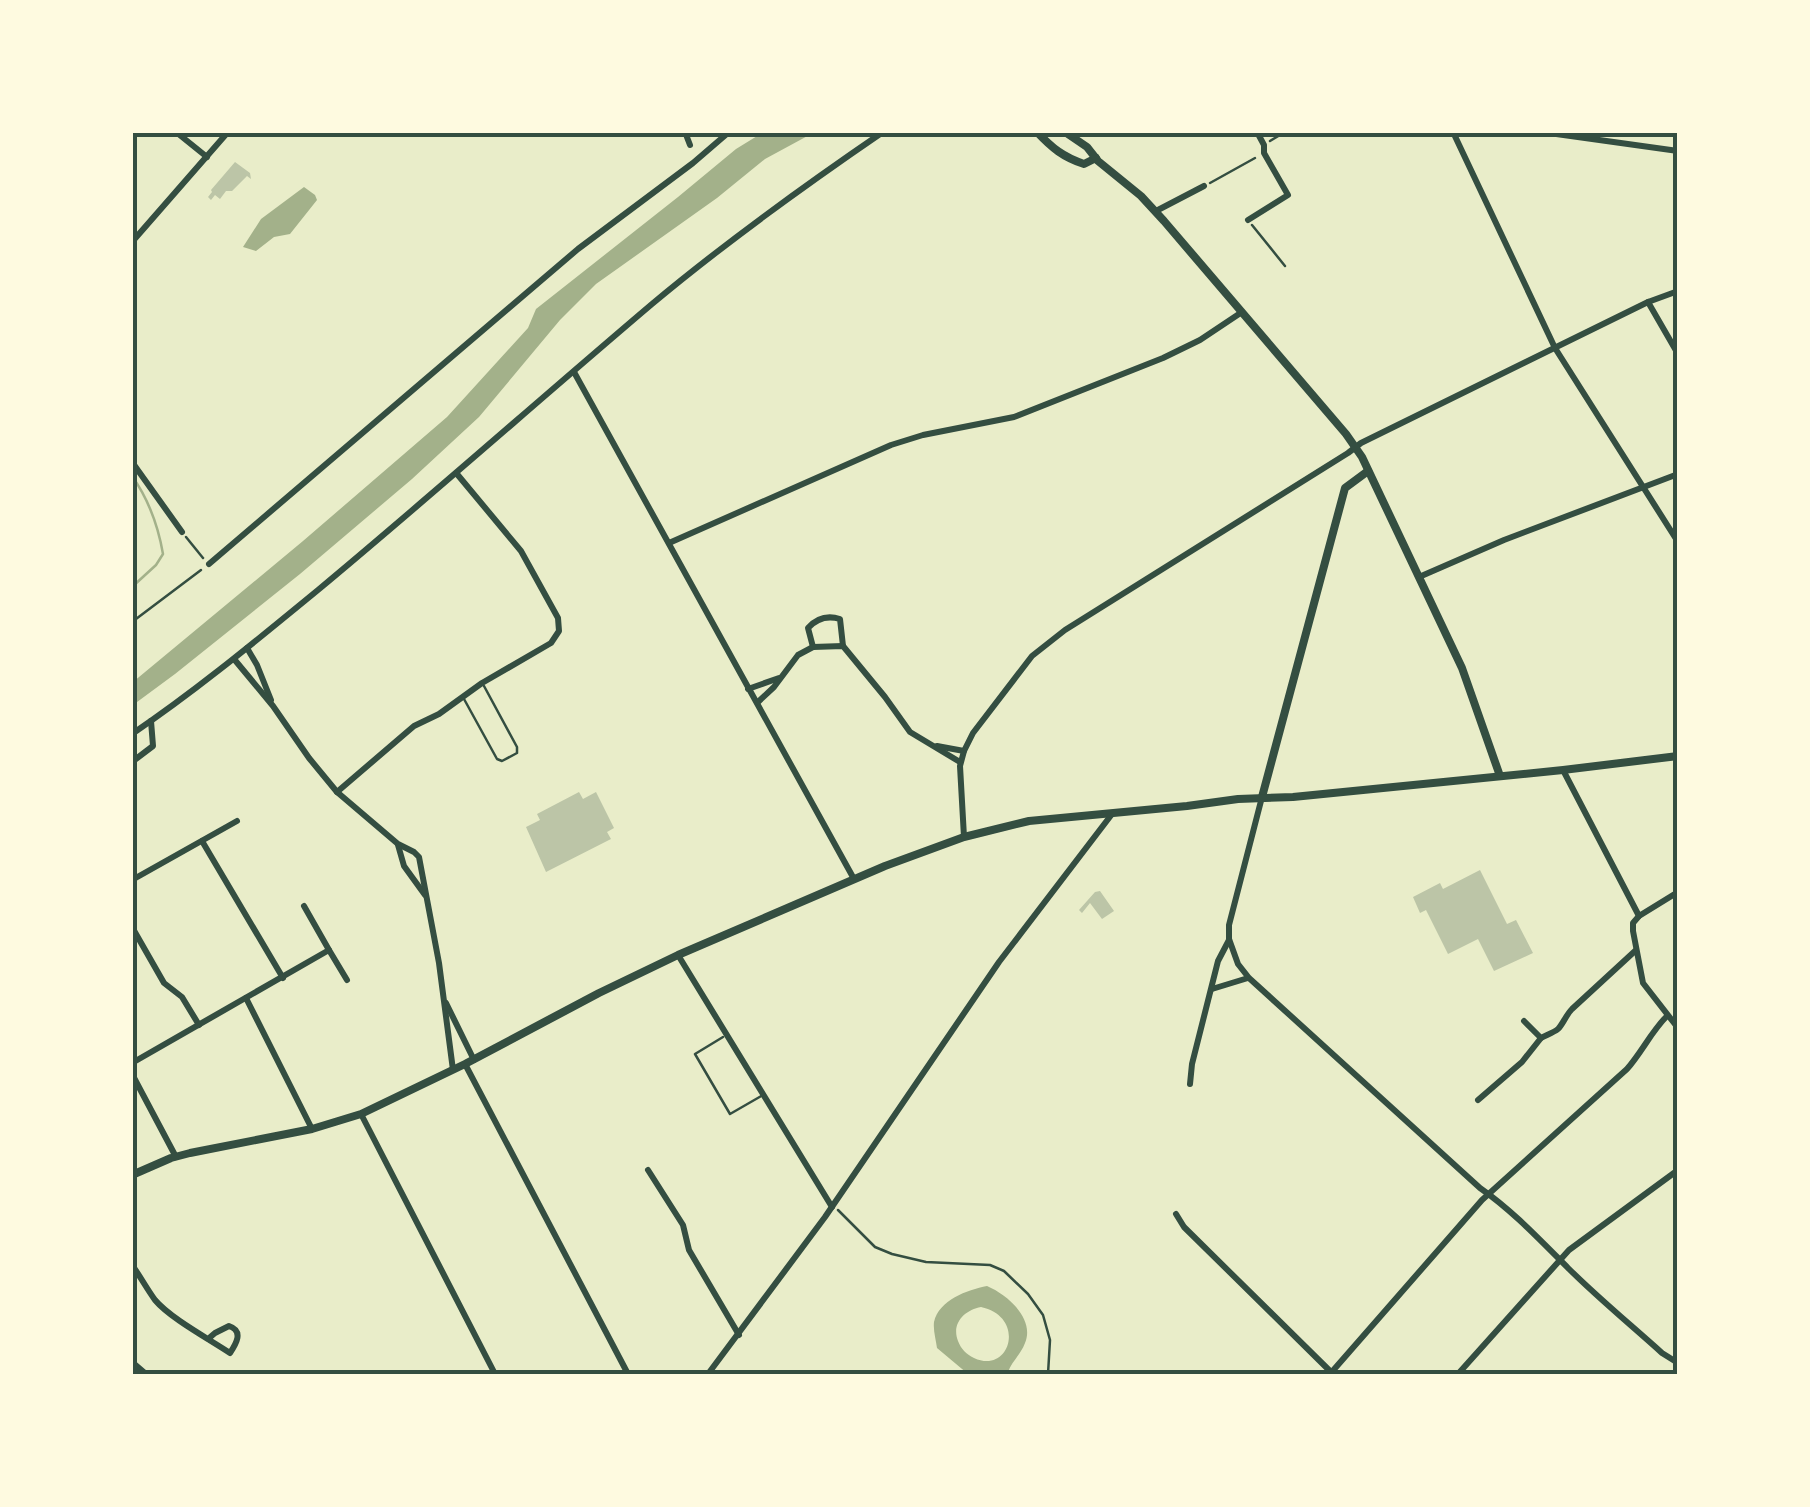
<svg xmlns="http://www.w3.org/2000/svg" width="1810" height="1507" viewBox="0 0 1810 1507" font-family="Commissioner,sans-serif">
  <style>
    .water { fill: #a3b18a; fill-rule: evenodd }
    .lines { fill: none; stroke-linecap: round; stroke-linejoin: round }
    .stream { stroke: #a3b18a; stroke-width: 2.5 }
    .building { fill: #bcc5a7 }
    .path { stroke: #344e41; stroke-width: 2.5 }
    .service { stroke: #344e41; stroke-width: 2.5 }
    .minor { stroke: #344e41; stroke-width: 6 }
    .tertiary { stroke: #344e41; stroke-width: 8 }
    .secondary { stroke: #344e41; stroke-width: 8 }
    .neatline { fill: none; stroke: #344e41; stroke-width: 4 }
  </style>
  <rect width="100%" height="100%" fill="#e9edc9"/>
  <!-- water -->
  <g class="water">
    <polygon points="762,133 813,133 765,159 717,198 596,284 560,320 479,417 412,479 300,574 175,674 133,705 133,682 303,541 447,417 528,328 536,309 678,197 736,149"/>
    <polygon points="304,187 315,195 317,200 290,234 274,237 256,251 243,247 261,219"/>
    <path d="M 987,1286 C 1008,1295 1035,1319 1025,1343 C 1021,1354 1012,1361 1008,1372 L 1001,1374 L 968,1374 L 937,1348 C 936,1340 933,1330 934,1322 C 939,1300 967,1290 987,1286 ZM 981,1307 C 1027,1317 1010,1375 974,1358 C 966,1354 961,1349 958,1341 C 951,1323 965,1310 981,1307 Z"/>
  </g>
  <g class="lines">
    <!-- stream -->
    <path class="stream" d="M 132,476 C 149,500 158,525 163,554 L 156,565 L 132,587"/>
  </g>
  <!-- building -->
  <g class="building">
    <polygon points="235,162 250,173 251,179 247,176 232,191 226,191 220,199 215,195 211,200 208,197 212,192 211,190"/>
    <polygon points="579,792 583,799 596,792 614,828 607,832 611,839 546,872 526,827 540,820 537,814"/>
    <polygon points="1480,870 1507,924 1516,920 1533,953 1494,971 1478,939 1448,954 1426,910 1420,913 1413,897 1440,883 1443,889"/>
    <polygon points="1100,891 1114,911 1102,919 1090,903 1082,913 1079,910 1095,892"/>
  </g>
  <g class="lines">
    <!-- path -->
    <g class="path">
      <polyline points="1270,141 1285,132"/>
      <polyline points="1210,183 1255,158"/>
      <polyline points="1252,225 1285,266"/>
      <polyline points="186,537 203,558"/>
      <polyline points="132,622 201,570"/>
      <polyline points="838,1210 875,1247 892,1254 926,1262 990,1265 1004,1271 1028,1294 1043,1315 1050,1340 1048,1374"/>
    </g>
    <!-- service -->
    <g class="service">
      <polyline points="464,699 497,759 502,761 517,753 517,747 484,686"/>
      <polyline points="723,1037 695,1054 730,1114 763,1095"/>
    </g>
    <!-- minor -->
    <g class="minor">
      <polyline points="176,132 207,157"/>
      <polyline points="685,132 690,145"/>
      <polyline points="1453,132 1555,348 1678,542"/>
      <polyline points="1542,132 1678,151"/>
      <polyline points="1156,211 1204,186"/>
      <polyline points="1248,220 1288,195 1264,153 1264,145 1257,132"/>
      <polyline points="132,242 228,132"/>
      <polyline points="1648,302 1678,354"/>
      <polyline points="574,372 854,879"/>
      <polyline points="132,462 182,532"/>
      <polyline points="669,543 891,445 923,435 1014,417 1163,358 1200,340 1242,312"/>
      <polyline points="209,564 578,249 693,163 729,132"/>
      <polyline points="1419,577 1504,540 1678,474"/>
      <path d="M 813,647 L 808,628 C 817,618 827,615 840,619 L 843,646"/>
      <polyline points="247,648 257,665 271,700"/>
      <polyline points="234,659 273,706 309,758 337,792 398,844 414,852 419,857 439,963 453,1070"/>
      <polyline points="748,689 779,678"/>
      <polyline points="758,702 774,687 798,655 813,647 843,646 885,697 910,732 960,762"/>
      <path d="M 132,734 C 197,690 257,640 318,590 C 431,496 540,399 652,304 C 725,243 804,186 883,132"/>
      <polyline points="937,746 964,751"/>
      <polyline points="132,762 153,746 151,721"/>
      <polyline points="1563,770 1639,916"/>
      <polyline points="337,792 414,726 439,714 482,683 551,643 559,631 558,618 521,551 457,474"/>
      <path d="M 1262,797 L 1229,925 L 1229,939 L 1238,964 L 1249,978 L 1480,1188 C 1513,1211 1540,1240 1568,1268 C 1598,1298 1631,1325 1662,1353 L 1678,1363"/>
      <polyline points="964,837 960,766 964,751 973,733 1032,656 1065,630 1348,453 1361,443 1648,302 1678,291"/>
      <polyline points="202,841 283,978"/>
      <polyline points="398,845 404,866 425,895"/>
      <polyline points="132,880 237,821"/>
      <polyline points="1678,892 1639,916 1633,923 1633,931 1643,983 1678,1028"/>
      <polyline points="132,927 164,983 182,997 199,1025"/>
      <polyline points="329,950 347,980"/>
      <polyline points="678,955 832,1207"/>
      <polyline points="1212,989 1248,978"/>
      <polyline points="246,998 312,1129"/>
      <polyline points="446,1003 474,1060"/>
      <path d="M 1524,1021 L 1541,1038 C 1546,1035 1553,1033 1558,1029 C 1563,1024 1566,1015 1572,1009 L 1635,951"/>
      <polyline points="132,1063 329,950 304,906"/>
      <polyline points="465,1064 628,1374"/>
      <polyline points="132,1074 176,1157"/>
      <polyline points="1190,1084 1192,1064 1218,961 1229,940"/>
      <polyline points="1478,1100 1522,1062 1541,1038"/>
      <polyline points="361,1114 495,1374"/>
      <polyline points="648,1170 683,1225 689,1250 739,1335"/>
      <polyline points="1176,1214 1184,1227 1332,1373"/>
      <path d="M 132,1265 C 140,1276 147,1289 155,1300 C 170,1318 209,1339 230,1353 C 236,1344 244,1331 229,1326 L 215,1333 L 208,1339"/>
      <polyline points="132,1362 146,1374"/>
      <polyline points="708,1374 825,1217 999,962 1112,814"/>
      <path d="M 1330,1374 L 1482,1200 L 1627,1069 C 1642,1052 1651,1032 1667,1016"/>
      <polyline points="1458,1374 1569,1250 1678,1170"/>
    </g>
    <!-- tertiary -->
    <g class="tertiary">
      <path d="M 1037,132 C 1052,148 1063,157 1084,164 L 1096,158"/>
      <polyline points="1065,132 1087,147 1098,161 1141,196 1164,221 1346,434 1362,457 1462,668 1500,776"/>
      <polyline points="1262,797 1345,488 1368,471"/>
    </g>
    <!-- secondary -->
    <polyline class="secondary" points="132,1175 171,1158 190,1153 312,1129 361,1114 465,1064 599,993 678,955 885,866 964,837 1029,821 1187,806 1238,799 1293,797 1563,770 1678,756"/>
  </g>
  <!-- border -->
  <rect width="1810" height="1507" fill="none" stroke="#fefae0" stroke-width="270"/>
  <rect x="135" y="135" width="1540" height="1237" class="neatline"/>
</svg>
